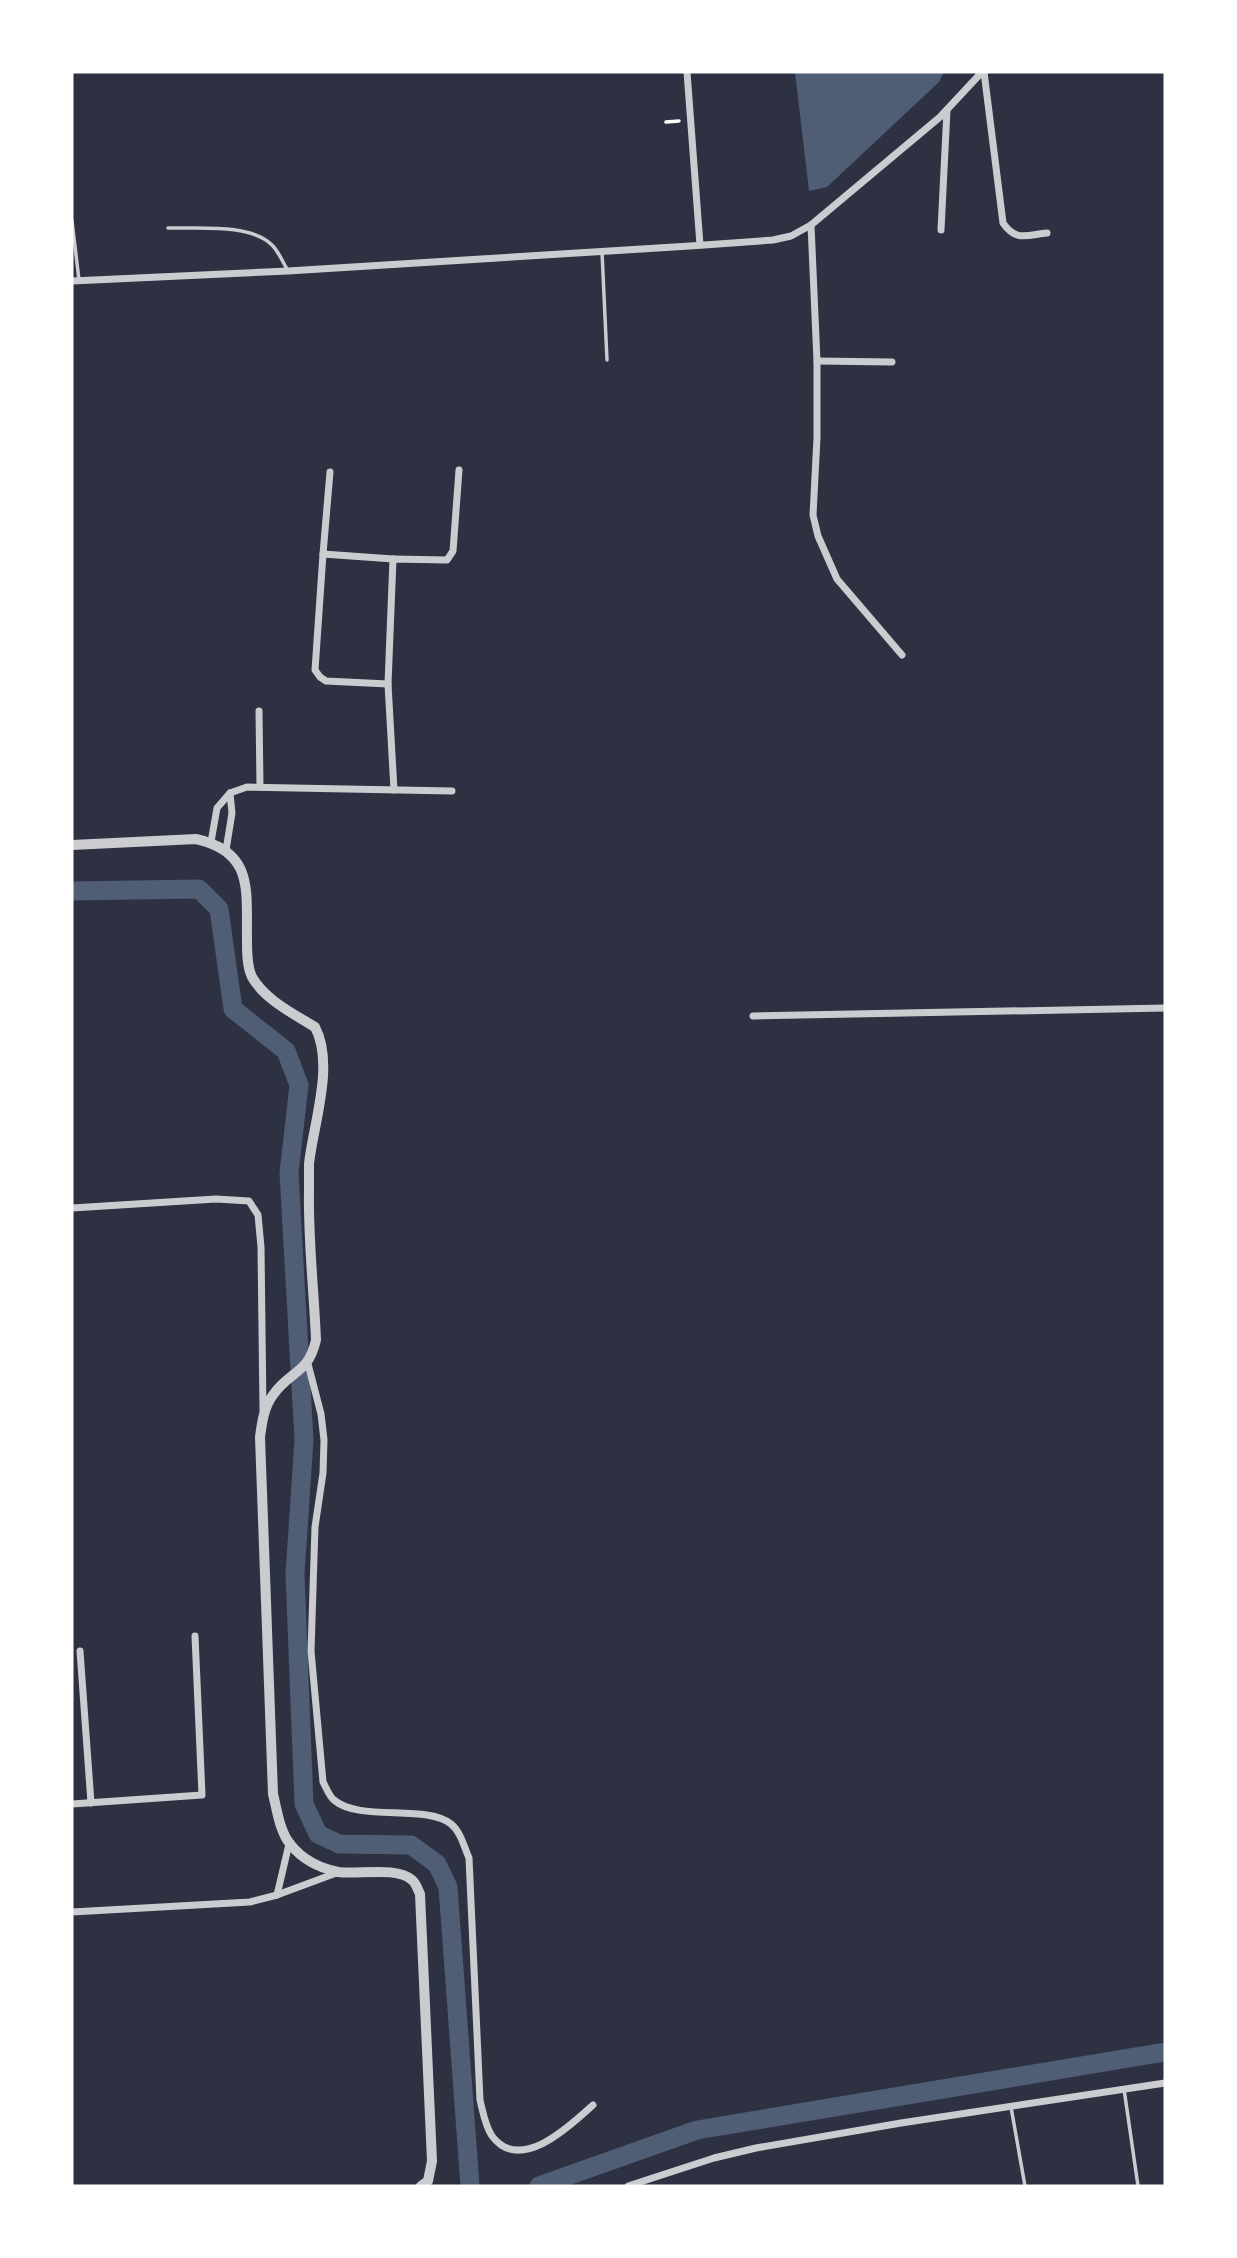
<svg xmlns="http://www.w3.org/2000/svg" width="1237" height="2258" viewBox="0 0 1237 2258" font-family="'Space Grotesk',sans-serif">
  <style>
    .water { fill: #4f5d75 }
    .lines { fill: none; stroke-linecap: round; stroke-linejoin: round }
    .canal { stroke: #4f5d75; stroke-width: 19 }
    .path { stroke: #fff; stroke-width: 3.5 }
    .service { stroke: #caccd0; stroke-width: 3.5 }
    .minor { stroke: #caccd0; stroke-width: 7 }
    .tertiary { stroke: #caccd0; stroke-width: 10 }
  </style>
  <rect width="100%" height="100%" fill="#2d3142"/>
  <!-- water -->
  <polygon class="water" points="795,72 944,72 939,82 827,187 809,191"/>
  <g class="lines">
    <!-- canal -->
    <g class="canal">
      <polyline points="72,891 199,889 219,909 233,1009 286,1051 299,1085 289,1173 304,1440 295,1574 304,1804 318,1834 339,1844 411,1845 437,1864 448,1887 470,2186"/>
      <polyline points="539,2186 697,2130 1165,2052"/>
    </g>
    <!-- path -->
    <polyline class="path" points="666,122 679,121"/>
    <!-- service -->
    <g class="service">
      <polyline points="72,221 79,280"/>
      <path d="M 168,228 C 197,229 250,223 272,245 C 279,252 282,261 287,269"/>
      <polyline points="602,252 607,360"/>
      <polyline points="1124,2089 1138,2186"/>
      <polyline points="1011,2107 1025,2186"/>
    </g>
    <!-- minor -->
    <g class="minor">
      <polyline points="687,72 700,245"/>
      <path d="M 984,72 L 1003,223 C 1016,242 1027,235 1047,233"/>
      <polyline points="811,225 817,361 817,438 813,515 818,536 837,579 902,655"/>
      <polyline points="941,230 947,110"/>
      <polyline points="72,281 288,271 690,246 773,240 791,236 811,225 940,117 982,72"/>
      <polyline points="817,361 892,362"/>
      <polyline points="323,554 330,472"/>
      <polyline points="388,684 326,681 320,677 315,670 323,554 393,559"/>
      <polyline points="259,711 260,787"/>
      <polyline points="394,790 388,684 393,559 447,560 453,551 459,470"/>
      <polyline points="230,793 247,787 452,791"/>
      <polyline points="211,842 217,808 230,793 232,813 226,850"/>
      <polyline points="753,1016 1165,1008"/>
      <polyline points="72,1208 216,1199 249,1201 258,1215 261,1247 263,1410"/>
      <path d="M 308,1364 L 321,1414 L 324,1440 L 323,1473 L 315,1527 L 311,1651 L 323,1782 C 326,1787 329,1796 334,1800 C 359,1822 427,1804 451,1824 C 461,1832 464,1847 469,1858 L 480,2100 C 483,2112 485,2126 492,2136 C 520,2174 570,2126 593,2105"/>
      <polyline points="80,1651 91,1803"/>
      <polyline points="72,1804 202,1795 195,1636"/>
      <polyline points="277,1895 289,1844"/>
      <polyline points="72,1912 250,1902 277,1895 339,1872"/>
      <polyline points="628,2186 714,2158 756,2148 901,2123 1165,2083"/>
    </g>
    <!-- tertiary -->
    <path class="tertiary" d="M 72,845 L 196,839 C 255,852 246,892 247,941 C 247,952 247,967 252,977 C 265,1000 294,1014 315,1027 C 335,1065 313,1125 309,1164 C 309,1173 309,1182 309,1191 C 308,1240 314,1291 316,1340 C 308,1375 290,1370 273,1395 C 264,1407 262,1422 260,1437 L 273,1794 C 277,1810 280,1833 291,1845 C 302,1859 320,1868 338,1872 C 357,1875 397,1866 412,1880 C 416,1883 418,1890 420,1894 L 432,2161 L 428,2181 L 421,2186"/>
  </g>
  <!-- border -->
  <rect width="1237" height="2258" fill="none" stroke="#ffffff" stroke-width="147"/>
</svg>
